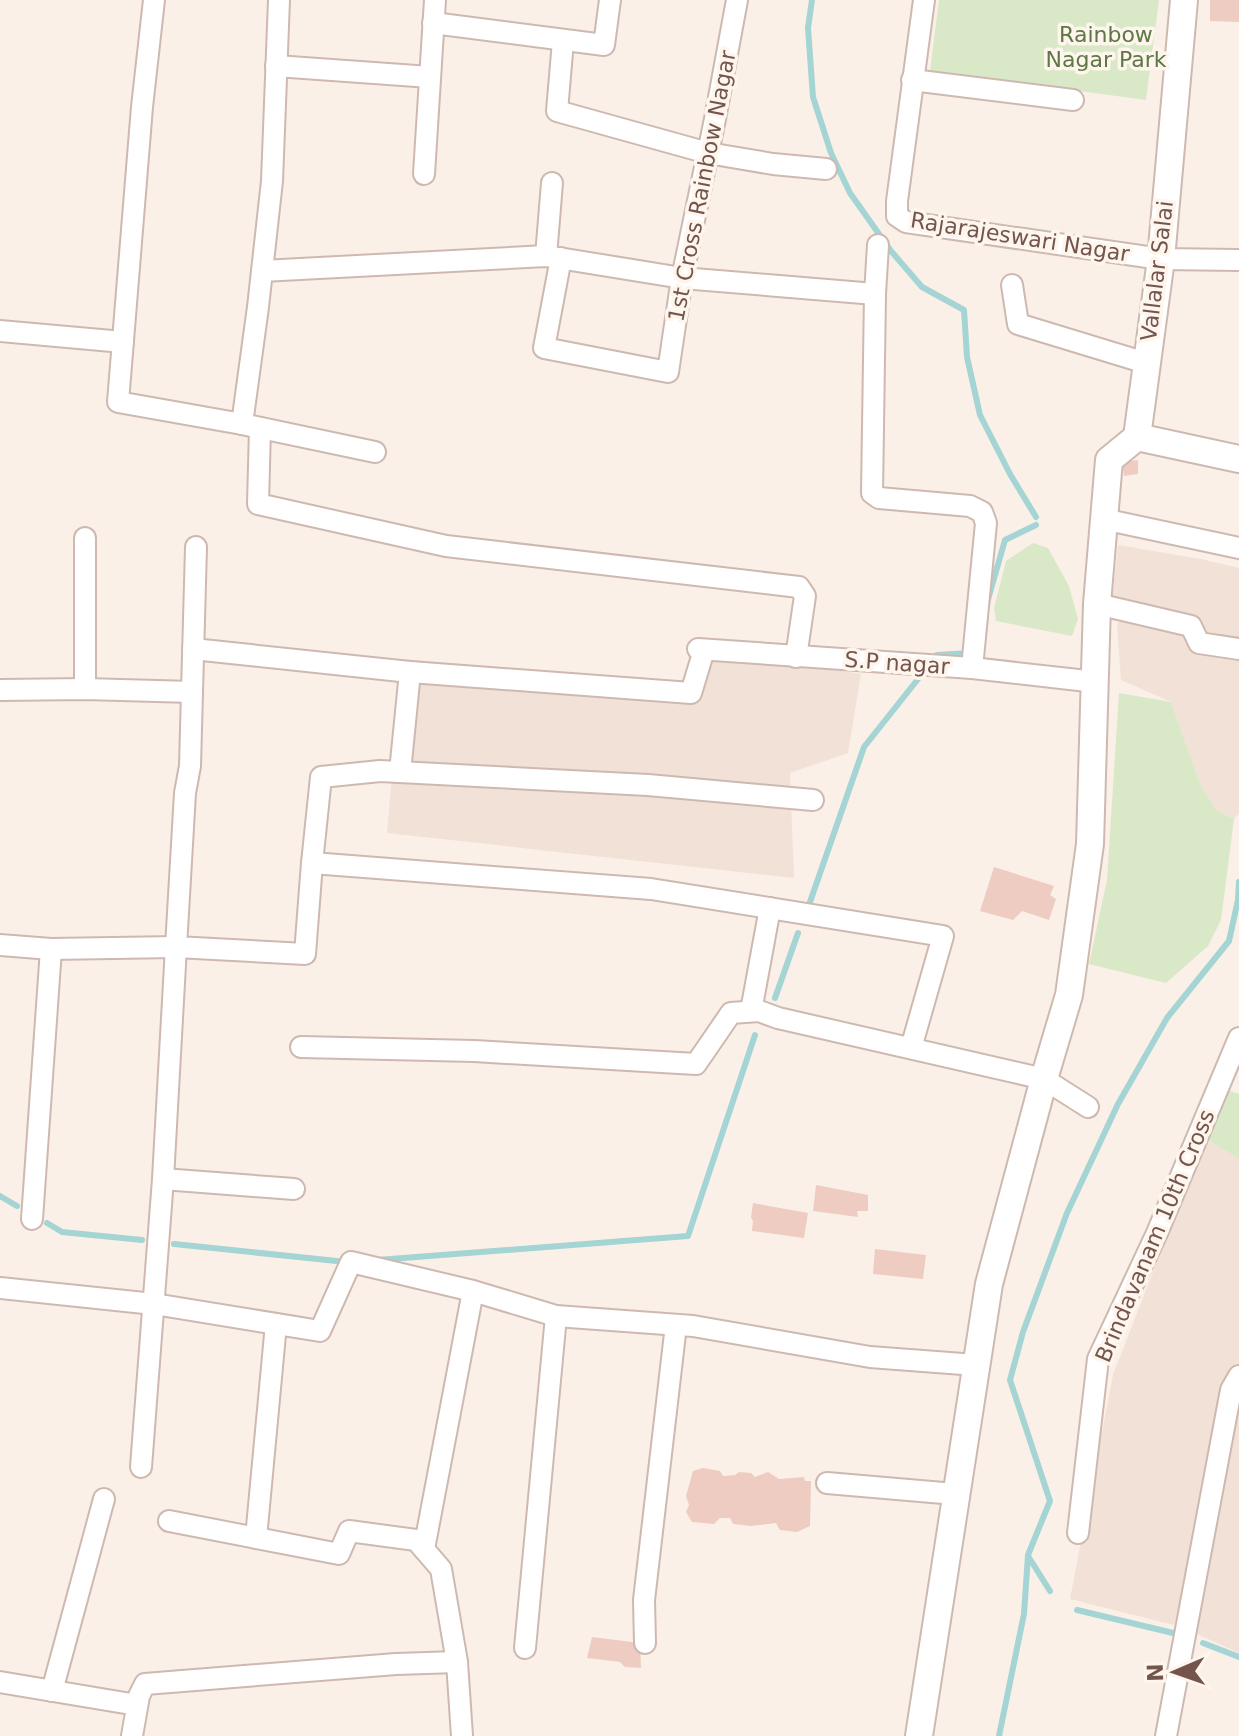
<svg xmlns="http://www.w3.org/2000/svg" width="1239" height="1736" viewBox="0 0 1239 1736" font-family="'DejaVu Sans',sans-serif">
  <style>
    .residential { fill: #f2e1d6 }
    .green { fill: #d9e8c7 }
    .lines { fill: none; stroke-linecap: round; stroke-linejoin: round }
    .stream { stroke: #a4d4d4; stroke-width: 6 }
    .building { fill: #eeccc1 }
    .minor-casing { stroke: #ceb9b1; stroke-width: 24 }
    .tertiary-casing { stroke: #ceb9b1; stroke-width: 30 }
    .minor { stroke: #fff; stroke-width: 20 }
    .tertiary { stroke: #fff; stroke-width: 26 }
    .labels { text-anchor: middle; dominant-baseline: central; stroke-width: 7; stroke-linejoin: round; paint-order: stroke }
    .park-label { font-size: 22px; fill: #5d7846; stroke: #fef5ed }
    .street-label { font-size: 22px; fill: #73554d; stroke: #fef5ed }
  </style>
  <rect width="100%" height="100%" fill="#fbf0e7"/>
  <!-- residential -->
  <g class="residential">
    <polygon points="1118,545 1201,559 1239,568 1239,643 1201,635 1112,601"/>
    <polygon points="1122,616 1188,630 1239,654 1239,813 1234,819 1216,810 1200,784 1171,702 1121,680 1117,625"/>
    <polygon points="698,649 861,674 848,753 790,773 794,878 387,833 402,659 688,683"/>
    <polygon points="1205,1138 1239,1159 1239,1653 1186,1629 1226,1413 1174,1625 1070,1599 1113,1375"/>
  </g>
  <!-- green -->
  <g class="green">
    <polygon points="939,0 1159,0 1146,100 930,71"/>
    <polygon points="1033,543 1048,548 1069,586 1078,619 1072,636 996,621 994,608 1006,561"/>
    <polygon points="1119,693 1171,702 1200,784 1216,810 1234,819 1221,920 1208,946 1166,983 1089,964 1107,880"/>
    <polygon points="1228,1090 1239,1094 1239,1159 1205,1138"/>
  </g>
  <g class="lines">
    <!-- stream -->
    <g class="stream">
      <polyline points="812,0 808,28 813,97 831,153 850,193 891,251 922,287 964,310 967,357 980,415 1010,474 1036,517"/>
      <polyline points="987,603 1005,540 1036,525"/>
      <polyline points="937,655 970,653"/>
      <polyline points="810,902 864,747 918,679"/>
      <polyline points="775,998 798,933"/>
      <polyline points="0,1196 17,1206"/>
      <polyline points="47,1223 62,1232 142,1240"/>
      <polyline points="174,1244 346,1262"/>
      <polyline points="377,1260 688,1236 755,1035"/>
      <polyline points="1028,1556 1050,1591"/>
      <polyline points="1077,1610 1173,1633"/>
      <polyline points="1203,1643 1239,1657"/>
      <polyline points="999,1736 1024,1614 1028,1555 1050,1501 1010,1380 1023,1332 1067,1213 1118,1104 1167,1018 1229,941 1238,900 1239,882"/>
    </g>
  </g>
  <!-- building -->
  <g class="building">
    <polygon points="1210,0 1239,0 1239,22 1210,21"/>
    <polygon points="1138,460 1138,474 1124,476 1122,462"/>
    <polygon points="994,867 1054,886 1050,895 1056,899 1049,920 1022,911 1013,920 980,911"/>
    <polygon points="816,1185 868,1195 868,1211 857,1211 858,1217 813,1211"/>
    <polygon points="753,1203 808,1213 804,1238 752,1231 753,1221 751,1217"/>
    <polygon points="875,1249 926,1255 923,1279 873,1274"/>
    <polygon points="703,1468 720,1471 723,1476 735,1475 739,1472 751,1473 755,1477 768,1472 779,1479 804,1477 805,1481 811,1481 810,1526 797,1532 780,1530 776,1523 751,1526 733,1524 730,1518 720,1518 714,1524 692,1522 686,1512 689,1505 686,1496 693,1471"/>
    <polygon points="592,1637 640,1643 641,1668 625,1667 620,1662 587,1658"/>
  </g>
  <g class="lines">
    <defs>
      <g id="minor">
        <polyline points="154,0 142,107 118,402 242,424 375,452"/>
        <polyline points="924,0 897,201 897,216 906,222 1161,259 1239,260"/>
        <polyline points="433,23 604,45 610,0"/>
        <polyline points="563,41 557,111 708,153 773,164 826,169"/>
        <polyline points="276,66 430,77"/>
        <polyline points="912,80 1073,100"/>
        <polyline points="424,174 435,0"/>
        <polyline points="878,245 875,294 872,493 879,498 970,506 982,512 986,523 972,668"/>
        <polyline points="546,256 552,183"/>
        <polyline points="561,258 544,348 668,372 682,278 715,119 737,0"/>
        <polyline points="262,271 546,256 682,278 875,294"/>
        <polyline points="1012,285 1018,324 1146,363"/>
        <polyline points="0,331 123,342"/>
        <polyline points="242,424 258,307 272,181 279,0"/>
        <polyline points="260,428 258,504 446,546 799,587 805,596 796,657"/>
        <polyline points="1103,519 1239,548"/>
        <polyline points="85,538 85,689"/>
        <polyline points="1097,604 1191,626 1199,643 1239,649"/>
        <polyline points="193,649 410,672"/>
        <polyline points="698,649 972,668 1096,682"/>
        <polyline points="0,690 85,689 192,692 190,766 185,793 176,947 305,954 312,863 321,777 380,771 648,785 813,800"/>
        <polyline points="192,692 196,547"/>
        <polyline points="400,772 410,672 691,693 704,650"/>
        <polyline points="312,863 651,889 943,936 911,1048"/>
        <polyline points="0,945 51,949 176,947 163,1179 141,1467"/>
        <polyline points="751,1011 770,908"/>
        <polyline points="301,1047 474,1051 696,1064 731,1013 759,1011 778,1018 1044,1079 1088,1107"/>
        <polyline points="163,1179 294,1189"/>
        <polyline points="32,1219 51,949"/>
        <polyline points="0,1288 154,1304 320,1331 351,1262 473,1291 556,1316 693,1326 870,1357 976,1365"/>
        <polyline points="827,1483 955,1494"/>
        <polyline points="169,1521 339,1554 349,1531 416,1540 441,1569 457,1662 462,1736"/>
        <polyline points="1078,1533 1098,1359 1157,1233 1239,1038"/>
        <polyline points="256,1538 276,1324"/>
        <polyline points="424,1549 473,1291"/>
        <polyline points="645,1643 644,1600 676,1325"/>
        <polyline points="525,1648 556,1316"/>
        <polyline points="0,1682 137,1705"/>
        <polyline points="52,1691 104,1499"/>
        <polyline points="132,1736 139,1696 145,1684 396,1664 457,1662"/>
        <polyline points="1166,1736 1231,1390 1239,1376"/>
      </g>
      <g id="tertiary">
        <polyline points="1137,437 1161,259 1184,0"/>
        <polyline points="1137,437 1239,459"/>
        <polyline points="919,1736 989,1284 1044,1079 1069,995 1090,844 1097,604 1109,460 1137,437"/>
      </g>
    </defs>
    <!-- minor casing -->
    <use href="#minor" class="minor-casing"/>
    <!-- tertiary casing -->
    <use href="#tertiary" class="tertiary-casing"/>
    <!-- minor -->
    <use href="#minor" class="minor"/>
    <!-- tertiary -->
    <use href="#tertiary" class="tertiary"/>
  </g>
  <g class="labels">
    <!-- park labels -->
    <g class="park-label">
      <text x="1106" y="34">Rainbow<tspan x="1106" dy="25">Nagar Park</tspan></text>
    </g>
    <!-- street labels -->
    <g class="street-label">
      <text transform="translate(702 186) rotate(-79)">1st Cross Rainbow Nagar</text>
      <text transform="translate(1020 237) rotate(9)">Rajarajeswari Nagar</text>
      <text transform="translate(1157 271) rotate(-83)">Vallalar Salai</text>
      <text transform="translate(897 663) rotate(4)">S.P nagar</text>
      <text transform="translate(1155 1236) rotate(-67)">Brindavanam 10th Cross</text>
    </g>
  </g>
  <!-- north arrow -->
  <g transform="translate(1175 1672) rotate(268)" stroke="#fef5ed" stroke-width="6" paint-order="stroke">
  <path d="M0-6L14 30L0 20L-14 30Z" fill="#73554d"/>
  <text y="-12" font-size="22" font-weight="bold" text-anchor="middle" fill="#73554d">N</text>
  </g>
</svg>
